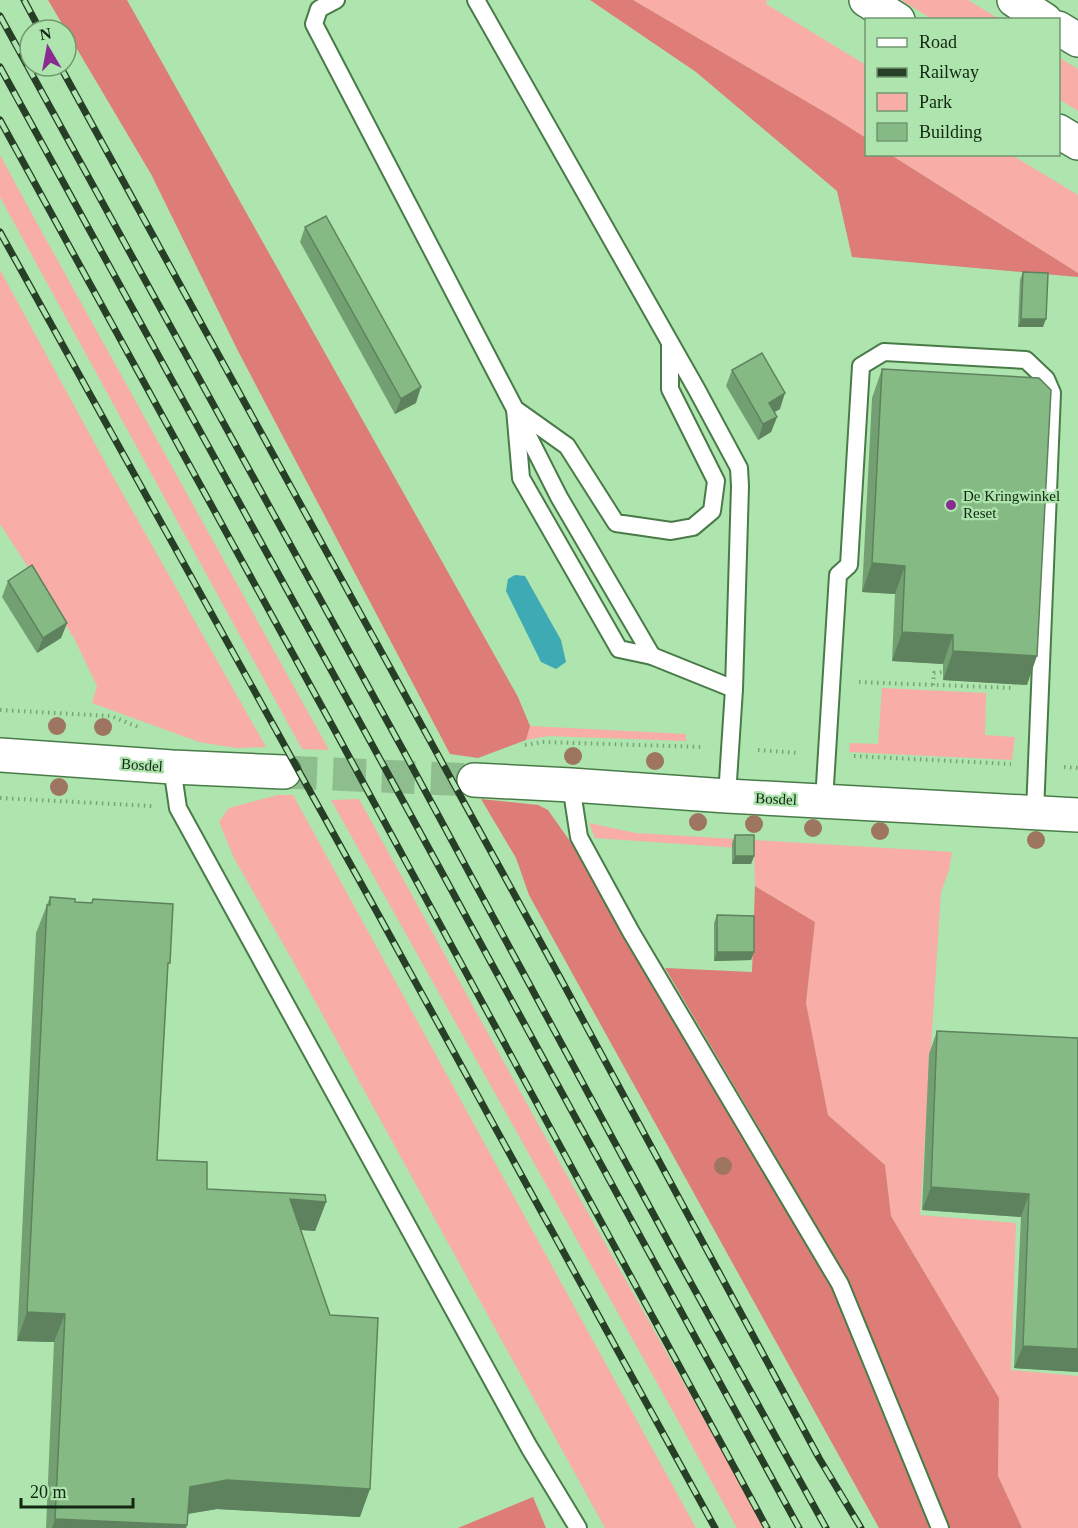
<svg xmlns="http://www.w3.org/2000/svg" width="1078" height="1528" viewBox="0 0 1078 1528" font-family="'Times New Roman',serif">
  <style>
    .green { fill: #f9ada7 }
    .forest { fill: #de7d77 }
    .water { fill: #3eaab4 }
    .lines { fill: none; stroke-linecap: round; stroke-linejoin: round }
    .street-tunnel { stroke: #8fbe8e; stroke-width: 33; stroke-dasharray: 33 16; stroke-linecap: butt }
    .lane-casing { stroke: #497b49; stroke-width: 20 }
    .street-casing { stroke: #497b49; stroke-width: 36 }
    .secondary-casing { stroke: #497b49; stroke-width: 36 }
    .path { stroke: #79a478; stroke-width: 4; stroke-dasharray: 1.5 4.5; stroke-linecap: butt }
    .lane { stroke: #fff; stroke-width: 16 }
    .street { stroke: #fff; stroke-width: 33 }
    .secondary { stroke: #fff; stroke-width: 33 }
    .rail-casing { stroke: #263f26; stroke-width: 7 }
    .rail { stroke: #aee4ad; stroke-width: 4.5; stroke-dasharray: 14; stroke-linecap: butt }
    .tree { fill: #9e7560 }
    .wall { fill: #73a072 }
    .shaded-wall { fill: #5e825d }
    .building { fill: #86ba85; stroke: #5e825d; stroke-width: 1.5 }
    .poi-dot { fill: #8a2a93; stroke: #aee4ad; stroke-width: 2 }
    .labels { text-anchor: middle; dominant-baseline: central; stroke-width: 4.5; stroke-linejoin: round; paint-order: stroke }
    .poi-label { font-size: 15px; fill: #122712; stroke: #aee4ad; text-anchor: start }
    .street-label { font-size: 15px; fill: #122712; stroke: #aee4ad }
  </style>
  <rect width="100%" height="100%" fill="#aee4ad"/>
  <!-- green -->
  <g class="green">
    <polygon points="633,0 767,0 766,4 866,65 866,138 833,117"/>
    <polygon points="901,0 968,0 999,19 932,19"/>
    <polygon points="1058,57 1078,69 1078,111 1059,99"/>
    <polygon points="0,155 33,216 329,750 302,749 0,197"/>
    <polygon points="891,155 1012,155 1078,195 1078,273"/>
    <polygon points="0,270 106,464 266,747 236,748 199,742 92,703 97,686 74,638 0,524"/>
    <polygon points="882,688 986,693 985,735 1015,737 1012,760 849,752 850,743 878,744"/>
    <polygon points="530,726 686,734 686,741 548,736 526,740"/>
    <polygon points="278,795 293,795 696,1528 605,1528 294,963 234,858 219,822 229,808"/>
    <polygon points="359,799 533,1115 765,1528 737,1528 680,1424 331,800"/>
    <polygon points="589,823 636,833 952,852 949,870 941,892 920,1215 1016,1223 1011,1370 1078,1376 1078,1528 1022,1528 998,1476 999,1398 891,1216 885,1165 828,1115 806,1003 815,922 755,886 754,849 595,838"/>
  </g>
  <!-- forest -->
  <g class="forest">
    <polygon points="48,0 127,0 518,697 530,726 526,740 478,758 450,754 238,351 151,174"/>
    <polygon points="590,0 633,0 833,117 866,138 866,154 891,155 1078,273 1078,277 852,257 837,191 696,72"/>
    <polygon points="481,799 538,805 548,810 581,857 679,1029 761,1162 831,1285 881,1410 931,1528 879,1528 529,895 516,858"/>
    <polygon points="755,886 815,922 806,1003 828,1115 885,1165 891,1216 999,1398 998,1476 1022,1528 949,1528 843,1271 665,968 752,972"/>
    <polygon points="533,1497 546,1528 458,1528"/>
  </g>
  <!-- water -->
  <polygon class="water" points="515,575 525,576 561,640 566,662 556,669 541,662 506,591 508,579"/>
  <g class="lines">
    <!-- street-tunnel -->
    <polyline class="street-tunnel" points="284,772 474,780"/>
    <defs>
      <g id="lane">
        <polyline points="336,0 319,9 314,24 515,409 567,446 616,523 671,531 693,527 712,511 716,481 670,389 670,343"/>
        <polyline points="476,0 697,390 739,468 740,486 734,689 727,796"/>
        <polyline points="515,409 521,478 619,649 652,656 734,689"/>
        <polyline points="519,418 559,497 652,656"/>
        <polyline points="172,767 178,808 529,1447 578,1528"/>
        <polyline points="571,785 579,837 631,932 840,1284 940,1528"/>
        <polyline points="824,801 838,575 849,565 861,366 884,352 1026,360 1046,379 1052,393 1035,812"/>
      </g>
      <g id="street">
        <polyline points="0,755 172,767 284,772"/>
        <polyline points="474,780 571,785 727,796 1078,815"/>
      </g>
      <g id="secondary">
        <polyline points="866,0 898,20"/>
        <polyline points="1014,0 1045,20"/>
        <polyline points="1058,28 1078,40"/>
        <polyline points="1058,131 1078,143"/>
      </g>
    </defs>
    <!-- lane casing -->
    <use href="#lane" class="lane-casing"/>
    <!-- street casing -->
    <use href="#street" class="street-casing"/>
    <!-- secondary casing -->
    <use href="#secondary" class="secondary-casing"/>
    <!-- path -->
    <g class="path">
      <polyline points="859,682 1014,688"/>
      <polyline points="933,685 934,673 942,672"/>
      <polyline points="0,710 111,716 138,727"/>
      <polyline points="525,745 543,742 703,747"/>
      <polyline points="758,750 799,753"/>
      <polyline points="854,756 1011,764"/>
      <polyline points="1064,767 1078,768"/>
      <polyline points="0,798 152,806"/>
    </g>
    <!-- lane -->
    <use href="#lane" class="lane"/>
    <!-- street -->
    <use href="#street" class="street"/>
    <!-- secondary -->
    <use href="#secondary" class="secondary"/>
    <defs>
      <g id="rail">
        <polyline points="24,0 40,30"/>
        <polyline points="0,16 403,750 676,1256 826,1528"/>
        <polyline points="60,66 563,983 819,1458 861,1528"/>
        <polyline points="0,67 403,801 799,1528"/>
        <polyline points="0,120 333,727 767,1528"/>
        <polyline points="0,232 378,914 715,1528"/>
      </g>
    </defs>
    <!-- rail casing -->
    <use href="#rail" class="rail-casing"/>
    <!-- rail -->
    <use href="#rail" class="rail"/>
  </g>
  <!-- trees -->
  <g class="tree">
    <circle cx="57" cy="726" r="9"/>
    <circle cx="103" cy="727" r="9"/>
    <circle cx="573" cy="756" r="9"/>
    <circle cx="655" cy="761" r="9"/>
    <circle cx="59" cy="787" r="9"/>
    <circle cx="698" cy="822" r="9"/>
    <circle cx="754" cy="824" r="9"/>
    <circle cx="813" cy="828" r="9"/>
    <circle cx="880" cy="831" r="9"/>
    <circle cx="1036" cy="840" r="9"/>
    <circle cx="723" cy="1166" r="9"/>
  </g>
  <!-- wall -->
  <g class="wall">
    <polygon points="305,227 416,403 395,414 300,242"/>
    <polygon points="1023,272 1043,327 1018,327 1020,280"/>
    <polygon points="882,369 1027,685 943,680 943,664 892,661 895,594 862,592 872,398"/>
    <polygon points="732,370 780,409 774,412 777,417 771,432 758,440 726,386"/>
    <polygon points="8,581 67,623 61,638 37,653 2,597"/>
    <polygon points="735,835 754,856 751,864 732,864 732,843"/>
    <polygon points="50,897 75,902 168,971 157,1160 207,1189 326,1202 315,1231 300,1230 360,1517 217,1509 188,1514 186,1528 46,1528 54,1342 17,1341 36,933"/>
    <polygon points="717,915 754,952 751,960 714,961 714,923"/>
    <polygon points="937,1031 1078,1038 1078,1372 1014,1368 1021,1217 922,1210 929,1054"/>
  </g>
  <!-- shaded-wall -->
  <g class="shaded-wall">
    <polygon points="1021,319 1046,319 1043,327 1018,327"/>
    <polygon points="421,387 416,403 395,414 401,399"/>
    <polygon points="785,393 780,409 763,419 769,403"/>
    <polygon points="777,417 771,432 758,440 763,424"/>
    <polygon points="872,563 905,566 895,594 862,592"/>
    <polygon points="67,623 61,638 37,653 43,638"/>
    <polygon points="902,632 953,635 943,664 892,661"/>
    <polygon points="953,651 1037,656 1027,685 943,680"/>
    <polygon points="735,856 754,856 751,864 732,864"/>
    <polygon points="717,952 754,952 751,960 714,961"/>
    <polygon points="931,1187 1029,1194 1021,1217 922,1210"/>
    <polygon points="290,1199 326,1202 315,1231 279,1228"/>
    <polygon points="27,1312 65,1314 54,1342 17,1341"/>
    <polygon points="1023,1346 1078,1349 1078,1372 1014,1368"/>
    <polygon points="227,1480 370,1489 360,1517 217,1509 180,1515 190,1487"/>
    <polygon points="55,1519 187,1525 186,1528 52,1528"/>
  </g>
  <!-- building -->
  <g class="building">
    <polygon points="326,216 421,387 401,399 305,227"/>
    <polygon points="1023,272 1048,273 1046,319 1021,319"/>
    <polygon points="762,353 785,393 769,403 777,417 763,424 732,370"/>
    <polygon points="882,369 1039,378 1051,390 1037,656 953,651 953,635 902,632 905,566 872,563"/>
    <polygon points="32,565 67,623 43,638 8,581"/>
    <rect x="735" y="835" width="19" height="21"/>
    <polygon points="50,897 75,899 75,902 92,903 93,899 173,904 170,963 168,963 157,1160 207,1162 207,1189 325,1195 326,1202 290,1199 330,1315 378,1318 370,1489 227,1480 190,1487 187,1525 55,1519 65,1314 27,1312 47,905 50,905"/>
    <polygon points="717,915 754,916 754,952 717,952"/>
    <polygon points="937,1031 1078,1038 1078,1349 1023,1346 1029,1194 931,1187"/>
  </g>
  <!-- markers -->
  <circle class="poi-dot" cx="951" cy="505" r="6"/>
  <g class="labels">
    <!-- poi labels -->
    <g class="poi-label">
      <text x="963" y="496">De Kringwinkel<tspan x="963" dy="17">Reset</tspan></text>
    </g>
    <!-- street labels -->
    <g class="street-label">
      <text transform="translate(142 765) rotate(4)">Bosdel</text>
      <text transform="translate(776 799) rotate(3)">Bosdel</text>
    </g>
  </g>
  <!-- legend -->
  <rect x="865" y="18" width="195" height="138" fill="#aee4ad" stroke="#70986f" stroke-width="1.5"/>
  <rect x="877" y="38" width="30" height="9" fill="#ffffff" stroke="#70986f" stroke-width="1.5"/>
  <text x="919" y="48" font-size="18" fill="#122712">Road</text>
  <rect x="877" y="68" width="30" height="9" fill="#263f26" stroke="#70986f" stroke-width="1.5"/>
  <text x="919" y="78" font-size="18" fill="#122712">Railway</text>
  <rect x="877" y="93" width="30" height="18" fill="#f9ada7" stroke="#70986f" stroke-width="1.5"/>
  <text x="919" y="108" font-size="18" fill="#122712">Park</text>
  <rect x="877" y="123" width="30" height="18" fill="#86ba85" stroke="#70986f" stroke-width="1.5"/>
  <text x="919" y="138" font-size="18" fill="#122712">Building</text>
  <!-- north arrow -->
  <g transform="translate(48 48) rotate(350)"><circle r="28" fill="#aee4ad" stroke="#70986f" stroke-width="1.5"/>
  <path d="M0-4.5L10 22L0 15L-10 22Z" fill="#8a2a93"/>
  <text y="-9" font-size="16" font-weight="bold" text-anchor="middle" fill="#122712">N</text>
  </g>
  <!-- scale -->
  <path d="M21 1498v9h112v-9" fill="none" stroke="#122712" stroke-width="3"/>
  <text x="30" y="1498" font-size="18" fill="#122712" stroke="#aee4ad" stroke-width="4.5" paint-order="stroke">20 m</text>
</svg>
